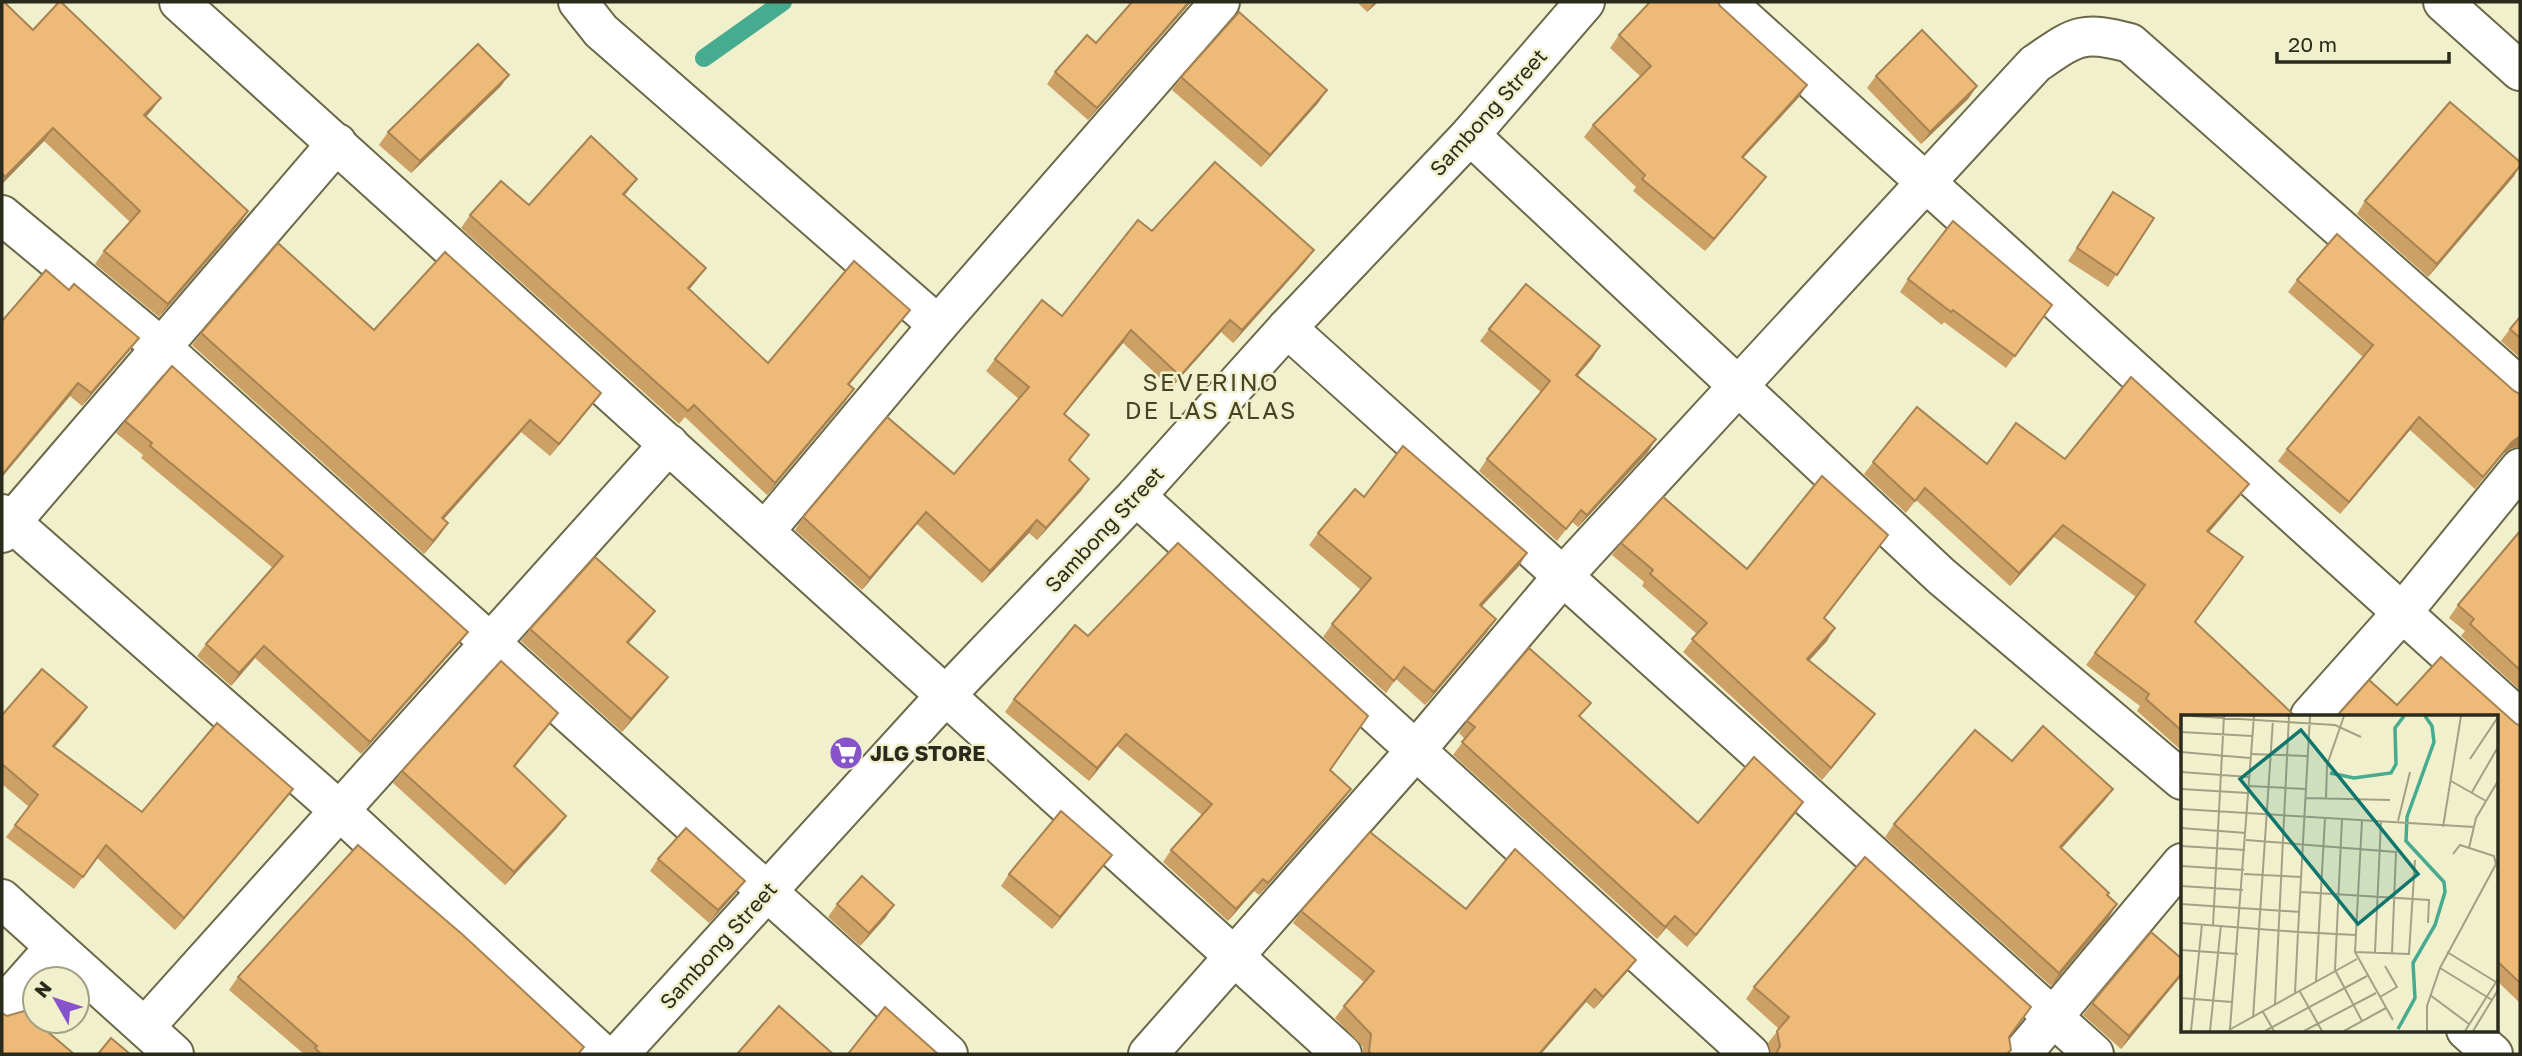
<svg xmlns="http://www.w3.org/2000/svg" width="2522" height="1056" viewBox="0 0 2522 1056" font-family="'Golos Text',sans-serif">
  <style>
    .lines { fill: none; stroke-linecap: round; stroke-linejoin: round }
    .stream { stroke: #46ab8f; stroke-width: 18 }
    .minor-casing { stroke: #6b6949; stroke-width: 42 }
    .minor { stroke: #fff; stroke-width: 38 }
    .wall { fill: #cda066 }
    .shaded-wall { fill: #a78253 }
    .building { fill: #eeba77; stroke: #a78253; stroke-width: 2 }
    .labels { text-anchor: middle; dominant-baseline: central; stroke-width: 5; stroke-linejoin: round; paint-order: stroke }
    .street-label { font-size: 21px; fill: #2b2b1d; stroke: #f1f0cc }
    .poi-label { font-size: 21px; font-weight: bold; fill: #2b2b1d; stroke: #f1f0cc; text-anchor: start }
    .quarter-label { font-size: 24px; letter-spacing: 2px; fill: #464425; stroke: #f1f0cc }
    .inset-river { fill: none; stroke: #46ab8f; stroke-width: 3.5 }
    .inset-road { fill: none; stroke: #a2a186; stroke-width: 2 }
    .view { fill: #0f766e; fill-opacity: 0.15; stroke: #0f766e; stroke-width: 3.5 }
    .inset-edge { fill: none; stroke: #2b2b1d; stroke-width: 3.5 }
  </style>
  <rect width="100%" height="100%" fill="#f1f0cc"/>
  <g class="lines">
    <!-- stream -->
    <polyline class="stream" points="704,58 783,2"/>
    <defs>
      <g id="minor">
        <polyline points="179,2 1342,1054"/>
        <polyline points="578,2 601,31 938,325"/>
        <polyline points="1726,2 2520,719"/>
        <polyline points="2443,2 2520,71"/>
        <polyline points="1470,135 1941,576 2182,780"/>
        <polyline points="2,215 161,347 948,1054"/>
        <polyline points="1287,328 2094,1054"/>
        <polyline points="1136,496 1750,1054"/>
        <polyline points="2,514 340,811 602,1054"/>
        <polyline points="765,531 938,325 1220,2"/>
        <polyline points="2,533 337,143"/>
        <polyline points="2310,716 2401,614 2520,468"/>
        <polyline points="2,899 174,1054"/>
        <polyline points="2,1007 54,948"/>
        <polyline points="145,1027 669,444"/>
        <polyline points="2466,1030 2493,1054"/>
        <polyline points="619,1054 945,696 1136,496 1287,328 1470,135 1585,2"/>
        <path d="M 1148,1054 L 1416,750 L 1563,576 L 2035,64 C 2076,36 2081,30 2130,43 L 2520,387"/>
        <polyline points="2022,1054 2182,863"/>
      </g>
    </defs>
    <!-- minor casing -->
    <use href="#minor" class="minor-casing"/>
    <!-- minor -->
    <use href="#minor" class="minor"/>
  </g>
  <!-- wall -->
  <g class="wall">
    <polygon points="2,2 33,30 161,98 146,117 248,211 240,223 159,317 95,264 104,251 130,222 44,141 2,184"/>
    <polygon points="1132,2 1191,2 1088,120 1047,84 1055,72 1096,43"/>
    <polygon points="1357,2 1378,2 1367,12"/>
    <polygon points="1720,6 1807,85 1799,97 1743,158 1766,177 1757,189 1705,251 1633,191 1636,187 1584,137 1593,125 1640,76 1610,48 1619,35"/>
    <polygon points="509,75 500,87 411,173 379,145 388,132"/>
    <polygon points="1876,76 1977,86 1968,99 1921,144 1867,88"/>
    <polygon points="1181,77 1327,90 1318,103 1261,167 1172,90"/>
    <polygon points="2514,176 2428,277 2357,214 2365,201"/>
    <polygon points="628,191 624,196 697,280 689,289 768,363 901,322 849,385 845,402 767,495 685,417 679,424 461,228 470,215 529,205"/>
    <polygon points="2113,192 2154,218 2108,287 2068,261"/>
    <polygon points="1152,231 1314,250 1305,262 1233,343 1221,332 1171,388 1123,343 1065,414 1089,435 1069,461 1089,479 1081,491 1037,540 1029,533 982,583 917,524 862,590 795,530 803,517 954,474 1019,399 986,371 995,359 1062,316"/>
    <polygon points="1908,279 2052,305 2006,368 1944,322 1942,325 1900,292"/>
    <polygon points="2297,280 2520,394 2520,447 2512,448 2503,454 2475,489 2410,430 2340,514 2278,461 2287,449 2363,357 2288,292"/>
    <polygon points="2520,317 2520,358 2501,341 2510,329"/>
    <polygon points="2,321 130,350 82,406 70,396 2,477"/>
    <polygon points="1489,329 1600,346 1578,375 1648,452 1578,527 1572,522 1557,541 1479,471 1487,459 1541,392 1480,341"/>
    <polygon points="374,330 601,393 592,405 550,456 521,432 444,519 448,523 439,536 424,554 192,345 201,333"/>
    <polygon points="125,421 459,644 361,754 255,658 231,686 197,656 206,644 273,568 141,458 143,455 116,433"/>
    <polygon points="2065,459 2249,484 2240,496 2209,532 2182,717 2182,751 2137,711 2140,706 2086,665 2136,597 2054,537 2010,586 1916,500 1906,513 1864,474 1873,462 1987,464"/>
    <polygon points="1364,497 1519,566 1481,607 1487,632 1425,705 1396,679 1386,693 1323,637 1332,624 1361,590 1309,545 1318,533"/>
    <polygon points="2520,531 2520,690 2461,636 2465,631 2449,618 2458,605"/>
    <polygon points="1888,535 1824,618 1827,641 1809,660 1866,726 1822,780 1683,652 1697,634 1642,586 1644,582 1612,555 1621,543 1747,569"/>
    <polygon points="655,611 646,623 628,644 668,677 659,689 622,732 521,641 530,629"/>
    <polygon points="1088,636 1330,770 1342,801 1259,895 1254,891 1228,921 1163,862 1171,850 1202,815 1117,746 1089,781 1005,712 1014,699"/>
    <polygon points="2441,657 2515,723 2520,726 2520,1003 2496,980 2496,717 2336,717 2369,680 2397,705"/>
    <polygon points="87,707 78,720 54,747 142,812 293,789 284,801 175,930 97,858 74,889 6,837 29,807 2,784 2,715"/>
    <polygon points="558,713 549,725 515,767 566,816 557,828 505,885 393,783 402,771"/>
    <polygon points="1580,718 1698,823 1803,802 1795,814 1687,947 1666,928 1657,939 1453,755 1465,739 1459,733 1467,721"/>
    <polygon points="2012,761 2113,789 2104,801 2061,849 2107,896 2109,917 2051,986 1885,837 1894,824"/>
    <polygon points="658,859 736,893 709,923 650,871"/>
    <polygon points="1103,867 1052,929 1001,886 1009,874"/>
    <polygon points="837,904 886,917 860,946 828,917"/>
    <polygon points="1466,909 1636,960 1627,972 1594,1009 1586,1002 1541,1054 1362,1054 1363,1047 1335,1018 1344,1006 1364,982 1293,923 1301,911"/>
    <polygon points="2182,975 2121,1049 2083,1015 2092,1003"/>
    <polygon points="238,977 579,1054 304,1054 229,990"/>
    <polygon points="1754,987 2009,1037 2008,1054 1771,1054 1768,1043 1779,1029 1746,999"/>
  </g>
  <!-- shaded-wall -->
  <g class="shaded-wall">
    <polygon points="1189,2 1191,2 1088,120 1097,108"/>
    <polygon points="1374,2 1378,2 1367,12"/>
    <polygon points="509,75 500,87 411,173 420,161"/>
    <polygon points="1807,85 1799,97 1733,169 1742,157"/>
    <polygon points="1977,86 1968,99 1921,144 1930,132"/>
    <polygon points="1327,90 1318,103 1261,167 1270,155"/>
    <polygon points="161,98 152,110 136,128 144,115"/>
    <polygon points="53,128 44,141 2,184 2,182 5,177"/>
    <polygon points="2520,166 2514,176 2428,277 2437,264"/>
    <polygon points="1766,177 1757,189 1705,251 1714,239"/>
    <polygon points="637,179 628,191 614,207 623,194"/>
    <polygon points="248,211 240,223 159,317 168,304"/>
    <polygon points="1314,250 1305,262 1233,343 1242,330"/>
    <polygon points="706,268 697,280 680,301 688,288"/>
    <polygon points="910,310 901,322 839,397 848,384"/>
    <polygon points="1230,320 1221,332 1171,388 1180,376"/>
    <polygon points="1131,330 1123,343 1055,426 1064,414"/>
    <polygon points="139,338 130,350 82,406 91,393"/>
    <polygon points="1600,346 1592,359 1568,387 1576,375"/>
    <polygon points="78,383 70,396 2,477 2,475"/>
    <polygon points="854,389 845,402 767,495 775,483"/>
    <polygon points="601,393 592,405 550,456 559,444"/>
    <polygon points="2419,417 2410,430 2340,514 2349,502"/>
    <polygon points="530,420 521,432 434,530 442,518"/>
    <polygon points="2520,436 2520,447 2512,448 2503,454 2475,489 2512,442"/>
    <polygon points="1656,439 1648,452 1578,527 1587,515"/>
    <polygon points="1089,479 1081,491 1037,540 1046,528"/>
    <polygon points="2249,484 2240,496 2199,544 2207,531"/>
    <polygon points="926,512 917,524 862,590 870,578"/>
    <polygon points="1037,520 1029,533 982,583 990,571"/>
    <polygon points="448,523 439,536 424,554 433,541"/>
    <polygon points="2063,525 2054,537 2010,586 2019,573"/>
    <polygon points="1888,535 1879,548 1815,630 1824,618"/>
    <polygon points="1527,553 1519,566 1471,618 1480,605"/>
    <polygon points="655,611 646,623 618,655 627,642"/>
    <polygon points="1496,619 1487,632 1425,705 1434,692"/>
    <polygon points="1835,628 1827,641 1799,672 1807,659"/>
    <polygon points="468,632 459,644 361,754 370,742"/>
    <polygon points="264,646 255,658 231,686 239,673"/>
    <polygon points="668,677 659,689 622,732 631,719"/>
    <polygon points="87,707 78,720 44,759 53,746"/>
    <polygon points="558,713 549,725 505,778 514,766"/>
    <polygon points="1875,714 1866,726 1822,780 1831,768"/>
    <polygon points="1126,734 1117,746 1089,781 1097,768"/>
    <polygon points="293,789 284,801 175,930 184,918"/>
    <polygon points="1351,789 1342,801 1259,895 1268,883"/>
    <polygon points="2113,789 2104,801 2051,860 2060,847"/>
    <polygon points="1803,802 1795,814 1687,947 1696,935"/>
    <polygon points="566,816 557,828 505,885 514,872"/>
    <polygon points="1112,855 1103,867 1052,929 1060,917"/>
    <polygon points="1263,879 1254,891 1228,921 1236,909"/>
    <polygon points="745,881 736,893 709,923 718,910"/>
    <polygon points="2117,904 2109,917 2051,986 2059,973"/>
    <polygon points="894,905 886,917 860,946 869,933"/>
    <polygon points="1675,916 1666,928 1657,939 1665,927"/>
    <polygon points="1636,960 1627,972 1594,1009 1603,997"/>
    <polygon points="2182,973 2182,975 2121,1049 2129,1036"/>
    <polygon points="1595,989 1586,1002 1541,1054 1539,1054"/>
  </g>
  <!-- building -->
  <g class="building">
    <polygon points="2,2 4,2 33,30 59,2 61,2 161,98 144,115 248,211 168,304 104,251 140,211 53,128 5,177 2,173"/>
    <polygon points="1132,2 1189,2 1097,108 1055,72 1087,35 1096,43"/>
    <polygon points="1650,2 1718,2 1720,6 1807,85 1742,157 1766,177 1714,239 1642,179 1645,175 1593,125 1651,66 1619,35"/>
    <polygon points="1239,12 1327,90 1270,155 1181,77"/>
    <polygon points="1922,30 1977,86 1930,132 1876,76"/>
    <polygon points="478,44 509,75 420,161 388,132"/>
    <polygon points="2450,102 2520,162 2520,166 2437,264 2365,201"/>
    <polygon points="591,136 637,179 623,194 706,268 688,288 768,363 854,261 910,310 848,384 854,389 775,483 694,405 688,411 470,215 501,181 529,205"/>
    <polygon points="1215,162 1314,250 1242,330 1230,320 1180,376 1131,330 1064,414 1089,435 1069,460 1089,479 1046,528 1037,520 990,571 926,512 870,578 803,517 887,417 954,474 1029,387 995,359 1042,300 1062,316 1138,220 1152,231"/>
    <polygon points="2113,192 2154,218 2117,275 2077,248"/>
    <polygon points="1953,221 2052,305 2015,356 1953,310 1951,312 1908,279"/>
    <polygon points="2337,234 2514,391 2520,394 2520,436 2512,442 2483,477 2419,417 2349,502 2287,449 2373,345 2297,280"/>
    <polygon points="278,243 374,330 445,252 601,393 559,444 530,420 442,518 448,523 433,541 201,333"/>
    <polygon points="46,270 69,290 74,284 139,338 91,393 78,383 2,475 2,321"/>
    <polygon points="1526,284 1600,346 1576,375 1656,439 1587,515 1581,510 1566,529 1487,459 1550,381 1489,329"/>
    <polygon points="2520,317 2520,338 2510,329"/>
    <polygon points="172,366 468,632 370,742 264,646 239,673 206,644 283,556 150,446 152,443 125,421"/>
    <polygon points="2131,377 2249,484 2207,531 2243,557 2195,622 2296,717 2182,717 2182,731 2146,699 2149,694 2095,653 2145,585 2063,525 2019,573 1925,488 1915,501 1873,462 1917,407 1987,464 2016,423 2065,459"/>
    <polygon points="1403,446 1527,553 1480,605 1496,619 1434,692 1404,667 1394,681 1332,624 1371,578 1318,533 1355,489 1364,497"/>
    <polygon points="1822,476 1888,535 1824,618 1835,628 1807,659 1875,714 1831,768 1692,639 1707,623 1650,574 1653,570 1621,543 1663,497 1747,569"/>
    <polygon points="2520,531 2520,670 2470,624 2474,619 2458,605"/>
    <polygon points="1178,543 1368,716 1330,770 1351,789 1268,883 1263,879 1236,909 1171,850 1212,804 1126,734 1097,768 1014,699 1075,625 1088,636"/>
    <polygon points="595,557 655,611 627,642 668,677 631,719 530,629"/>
    <polygon points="1529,648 1591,703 1579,716 1698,823 1754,757 1803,802 1696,935 1675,916 1665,927 1462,742 1475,727 1467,721"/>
    <polygon points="2441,657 2515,723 2520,726 2520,983 2496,960 2496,717 2336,717 2369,680 2397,705"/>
    <polygon points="501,661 558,713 514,766 566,816 514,872 402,771"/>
    <polygon points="42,669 87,707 53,746 142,812 217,723 293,789 184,918 106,845 83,877 15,825 38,795 2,764 2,715"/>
    <polygon points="2043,726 2113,789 2060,847 2109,893 2107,895 2117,904 2059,973 1894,824 1975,730 2012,761"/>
    <polygon points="1061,811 1112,855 1060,917 1009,874"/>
    <polygon points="686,828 745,881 718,910 658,859"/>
    <polygon points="1370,832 1466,909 1515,849 1636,960 1603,997 1595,989 1539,1054 1372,1054 1369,1052 1371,1034 1344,1006 1374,971 1301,911"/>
    <polygon points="358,845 463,935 584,1047 578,1054 321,1054 315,1048 317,1046 238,977"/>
    <polygon points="1865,857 2031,1007 2009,1037 2011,1050 2007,1054 1776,1054 1780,1046 1777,1031 1789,1017 1754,987"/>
    <polygon points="862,876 894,905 869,933 837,904"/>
    <polygon points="2151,932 2182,959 2182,973 2129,1036 2092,1003"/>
    <polygon points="779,1006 833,1054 737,1054"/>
    <polygon points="885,1007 938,1054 848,1054"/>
    <polygon points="24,1011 35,1021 74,1054 2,1054 2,1013 7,1016"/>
    <polygon points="111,1038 130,1054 98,1054"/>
  </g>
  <!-- icons -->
  <defs>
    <symbol id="supermarket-disc" viewBox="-11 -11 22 22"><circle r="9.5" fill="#8753cb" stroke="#f1f0cc"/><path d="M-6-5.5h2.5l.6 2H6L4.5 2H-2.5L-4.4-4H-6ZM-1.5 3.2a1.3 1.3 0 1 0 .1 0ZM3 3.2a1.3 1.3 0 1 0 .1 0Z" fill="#fff"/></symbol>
  </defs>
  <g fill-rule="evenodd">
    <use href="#supermarket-disc" x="827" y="734" width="38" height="38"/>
  </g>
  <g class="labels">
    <!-- street labels -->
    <g class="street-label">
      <text transform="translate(1488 112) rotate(-48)">Sambong Street</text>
      <text transform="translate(1104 529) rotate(-47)">Sambong Street</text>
      <text transform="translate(718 945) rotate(-48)">Sambong Street</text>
    </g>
    <!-- poi labels -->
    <g class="poi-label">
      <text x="870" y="753">JLG STORE</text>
    </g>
    <!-- quarter labels -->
    <g class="quarter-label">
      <text x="1211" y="381">SEVERINO<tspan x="1211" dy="28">DE LAS ALAS</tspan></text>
    </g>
  </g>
  <!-- overview -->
  <g transform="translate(2181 715)">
    <rect width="317" height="317" fill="#f1f0cc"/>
    <path class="inset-river" d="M 149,58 L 173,63 L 210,58 L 215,49 L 214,13 L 223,1M 217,314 L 234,283 L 232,248 L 254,210 L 264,177 L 263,167 L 225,126 L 226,102 L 253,27 L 251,11 L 244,1"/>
    <path class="inset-road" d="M 10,1 L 154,10 L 180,22M 129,1 L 117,217 L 175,220M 0,17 L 71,21M 0,37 L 69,43M 69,39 L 127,41M 289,44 L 317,2M 0,57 L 68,62M 270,66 L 305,86M 68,71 L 125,74M 0,74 L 67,78M 291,77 L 317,32M 125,83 L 209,85M 145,84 L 146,50 L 163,1M 0,94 L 293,112M 161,104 L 154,255 L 181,306M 181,105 L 174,237 L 212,305M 217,106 L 229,57M 262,112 L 280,1M 0,113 L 65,118M 65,125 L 215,137 L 211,238M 0,131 L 64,135M 288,133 L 295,103 L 317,66M 0,151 L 63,155M 63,159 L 121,162M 0,171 L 62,175M 120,177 L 248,185 L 247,208M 0,189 L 119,197M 0,208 L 117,217 L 114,278M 32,210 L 43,1M 0,235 L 57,239M 174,237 L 228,239 L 234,145M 194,237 L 200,106M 266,237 L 315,267M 259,253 L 311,285M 135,266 L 144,103M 118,275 L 141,316M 249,280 L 288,309M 199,282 L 216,272 L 204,251M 0,283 L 51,287M 94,289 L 108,1M 82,297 L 93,316M 72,303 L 92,5M 49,314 L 73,1M 48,315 L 176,244M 10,316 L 21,209M 29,316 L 40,210M 84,316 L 186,261M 123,316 L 195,278M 163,316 L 205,293M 246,316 L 246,291 L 259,253 L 315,149 L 313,141 L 279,130 L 272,139M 284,316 L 317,264M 292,316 L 317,275"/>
    <path class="view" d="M 120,15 L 237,159 L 177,209 L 59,64 Z"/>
    <rect width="317" height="317" class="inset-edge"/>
  </g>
  <!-- border -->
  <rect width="2522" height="1056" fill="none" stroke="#2b2b1d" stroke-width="7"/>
  <!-- north arrow -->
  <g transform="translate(56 1000) rotate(309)"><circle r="33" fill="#f1f0cc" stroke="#a2a186" stroke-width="2"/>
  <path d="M0-5L12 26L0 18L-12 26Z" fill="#8753cb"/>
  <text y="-10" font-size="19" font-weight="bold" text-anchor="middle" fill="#2b2b1d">N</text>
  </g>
  <!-- scale -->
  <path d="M2277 52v10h172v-10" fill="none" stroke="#2b2b1d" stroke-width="3.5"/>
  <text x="2288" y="52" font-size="21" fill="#2b2b1d" stroke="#f1f0cc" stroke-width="5" paint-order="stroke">20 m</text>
</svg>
